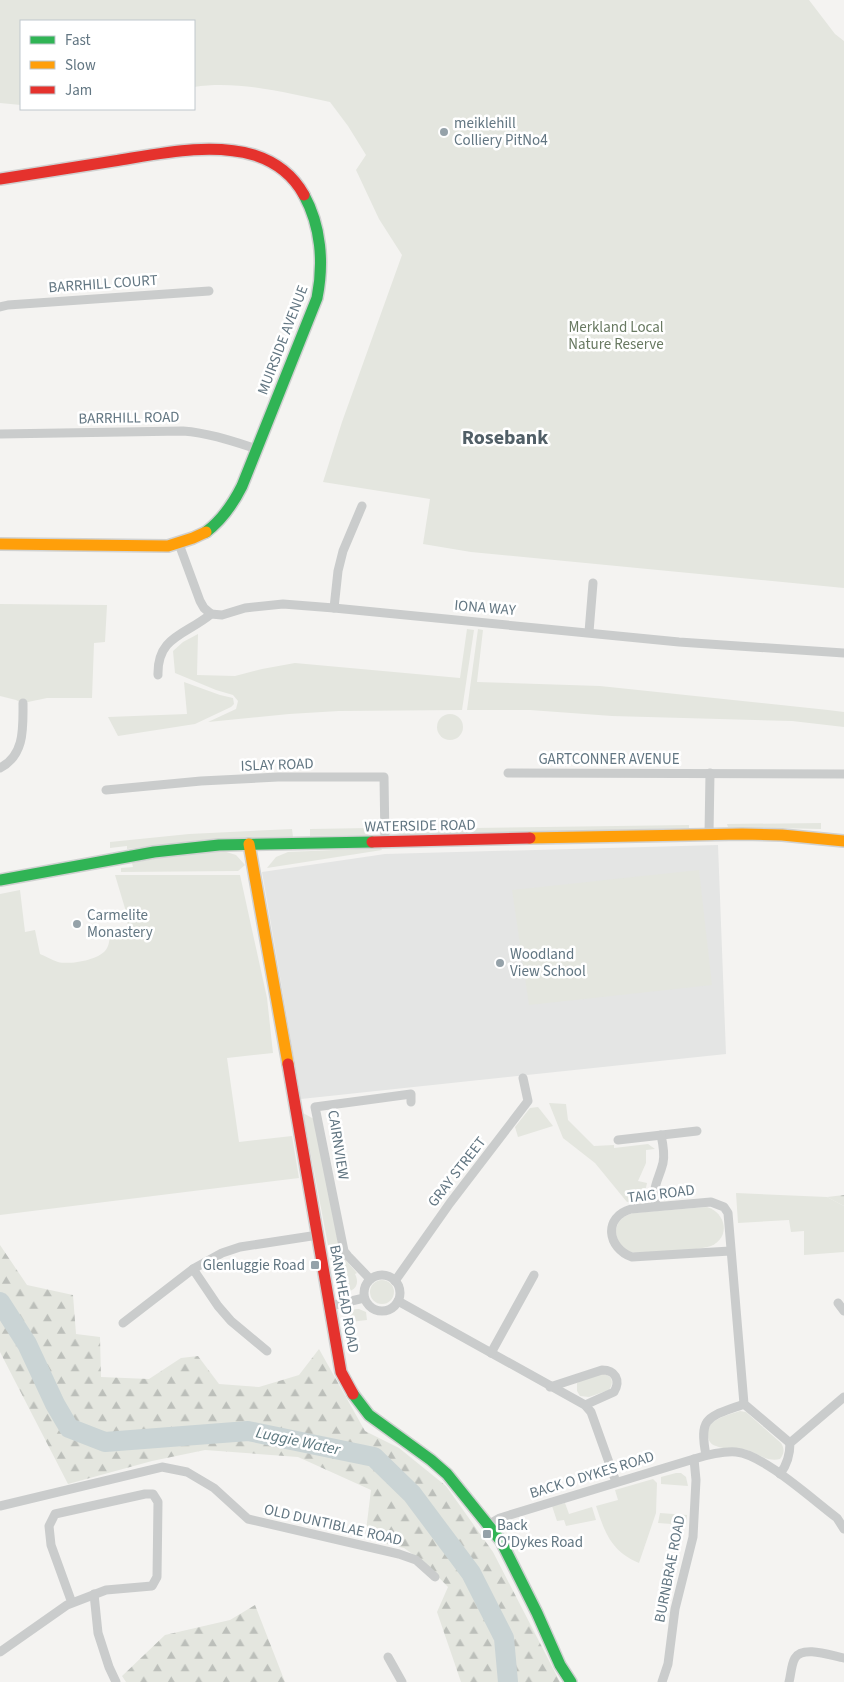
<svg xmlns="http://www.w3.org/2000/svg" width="844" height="1682" viewBox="0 0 844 1682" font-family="'Source Sans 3',sans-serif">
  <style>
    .built { fill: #e4e5e4 }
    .green { fill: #e4e6df }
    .forest { fill: url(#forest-firs) }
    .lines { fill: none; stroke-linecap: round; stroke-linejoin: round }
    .river { stroke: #cad4d5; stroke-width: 20 }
    .fast-casing { stroke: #d0d1d1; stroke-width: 14 }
    .slow-casing { stroke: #d0d1d1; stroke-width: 14 }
    .jam-casing { stroke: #d0d1d1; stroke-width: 14 }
    .street { stroke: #cacccc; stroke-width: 9 }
    .fast { stroke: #30b455; stroke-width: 11 }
    .slow { stroke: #ff9f0a; stroke-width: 11 }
    .jam { stroke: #e5322d; stroke-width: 11 }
    .poi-dot { fill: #95a2a9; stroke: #fff; stroke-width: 2 }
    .labels { text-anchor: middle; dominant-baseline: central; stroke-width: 5; stroke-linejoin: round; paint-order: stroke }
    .poi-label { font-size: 15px; fill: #627682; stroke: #fff; text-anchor: start }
    .street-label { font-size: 15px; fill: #627682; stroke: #fff }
    .park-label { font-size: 15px; fill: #687961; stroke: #fff }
    .water-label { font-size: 16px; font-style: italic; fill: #5e7980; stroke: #fff }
    .district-label { font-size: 20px; font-weight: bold; fill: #515f67; stroke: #fff }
  </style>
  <defs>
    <pattern id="forest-firs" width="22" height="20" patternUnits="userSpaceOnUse" patternTransform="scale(1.25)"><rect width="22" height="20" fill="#e4e6df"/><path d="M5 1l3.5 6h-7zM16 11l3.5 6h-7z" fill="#bcbfba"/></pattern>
  </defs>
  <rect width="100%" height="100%" fill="#f4f3f1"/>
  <!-- built -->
  <polygon class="built" points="718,845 726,1054 301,1099 262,872 385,854"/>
  <!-- green -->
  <g class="green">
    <path d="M 0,0 L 809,0 L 835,34 L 844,41 L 844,588 L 471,552 L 423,544 L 430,499 L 323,482 L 342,422 L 402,255 L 379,219 L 356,170 L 366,155 L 348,126 L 330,102 C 286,93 239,80 194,87 L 194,21 L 21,21 L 21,105 L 0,103 Z"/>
    <polygon points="0,604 107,605 105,642 94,643 92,698 47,698 28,702 20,702 16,700 0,696"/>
    <polygon points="467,629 474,630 462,710 339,711 289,714 208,722 236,709 238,701 233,695 216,690 175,673 173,651 183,642 198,634 197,675 235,676 262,669 295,663 460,678"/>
    <polygon points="478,629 483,630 477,682 600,686 828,710 844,712 844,727 792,721 612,716 530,710 467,710"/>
    <polygon points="184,682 220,695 233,698 234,704 231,707 195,724 118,736 108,717 187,714"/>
    <circle cx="450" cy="727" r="13"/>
    <polygon points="821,823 821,829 728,827 727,824"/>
    <polygon points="689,825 689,828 403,835 396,833 401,829"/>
    <polygon points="369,828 374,832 367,835 310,836 310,829"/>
    <polygon points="292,829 293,837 211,839 127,849 127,846 110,848 110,842 189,834"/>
    <polygon points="381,848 382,850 267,868 276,857 288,852"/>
    <polygon points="223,851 236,855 245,865 238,871 121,872 121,868 133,867 132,863 165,857"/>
    <polygon points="699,870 712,985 529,1005 512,890"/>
    <path d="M 115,875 L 240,875 L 267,998 L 273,1053 L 227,1058 L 239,1142 L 292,1136 L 299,1178 L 0,1215 L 0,894 L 20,890 L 25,932 L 35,930 L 40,954 C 45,956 52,960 58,962 C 70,965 97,960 105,951 C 109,946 109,942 110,936 L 128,930 L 127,915 Z"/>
    <polygon points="549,1103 566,1104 568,1120 594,1146 614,1145 614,1148 648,1144 655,1149 646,1150 646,1163 638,1181 647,1183 645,1192 642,1193 642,1199 627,1202 595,1163 563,1138"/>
    <polygon points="538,1107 553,1126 518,1137 515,1127 530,1108"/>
    <polygon points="303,1113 314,1119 340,1252 331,1261"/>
    <polygon points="736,1193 827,1197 844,1206 844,1252 804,1255 804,1231 791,1232 789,1220 738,1223"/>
    <path d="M 707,1207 C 726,1213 731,1237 711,1246 C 700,1250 634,1256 626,1251 C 620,1246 616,1239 616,1231 C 617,1220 624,1216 633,1213 Z"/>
    <path d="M 342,1256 L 357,1273 L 355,1274 C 361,1286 353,1293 341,1292 L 336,1285 L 332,1266 Z"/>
    <circle cx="382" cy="1292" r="12"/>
    <path d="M 359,1309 L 366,1312 L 367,1320 L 342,1323 C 345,1314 349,1309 359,1309 Z"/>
    <path d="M 601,1374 C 611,1374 615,1381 609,1390 L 589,1397 L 580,1396 L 577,1391 L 577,1383 L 581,1380 Z"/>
    <path d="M 740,1411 L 746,1412 L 781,1443 C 785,1449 784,1454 780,1459 C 768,1462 758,1454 747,1450 C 737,1447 725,1450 716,1446 C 710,1444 708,1440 708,1434 C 707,1419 728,1415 740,1411 Z"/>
    <polygon points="676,1473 681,1473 686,1477 688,1486 661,1484 661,1477"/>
    <path d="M 653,1479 L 657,1483 L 656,1513 L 639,1563 C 611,1551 605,1533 596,1506 L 618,1500 L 615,1490 Z"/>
    <polygon points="565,1503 569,1514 592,1507 596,1520 566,1526 564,1520 557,1521 552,1506"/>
    <polygon points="660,1513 687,1515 686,1525 658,1523"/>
  </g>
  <!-- forest -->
  <g class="forest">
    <polygon points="844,1195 844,1206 827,1197"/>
    <polygon points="0,1245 27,1285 73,1295 76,1334 100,1337 101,1377 149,1379 181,1358 198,1356 219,1384 259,1387 299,1375 319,1349 365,1431 399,1448 446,1486 493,1552 560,1682 461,1682 437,1612 448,1587 425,1563 404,1548 365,1539 371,1490 298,1457 205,1450 152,1461 68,1484 0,1352"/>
    <polygon points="255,1605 285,1682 126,1682 122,1676 165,1635 230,1620"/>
  </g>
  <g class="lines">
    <!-- river -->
    <polyline class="river" points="0,1302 27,1344 55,1404 69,1428 105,1442 248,1431 374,1457 412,1494 471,1573 504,1638 508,1682"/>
    <defs>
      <g id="fast">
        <path d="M 206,532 C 222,520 233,504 242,486 L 317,298 C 324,263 321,226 304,195"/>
        <polyline points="0,880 154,852 219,845 372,842"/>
        <polyline points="353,1394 369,1415 431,1460 447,1474 501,1541 537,1613 560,1665 571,1682"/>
      </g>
      <g id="slow">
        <polyline points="0,544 168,546 193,538 206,532"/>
        <polyline points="530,838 742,834 782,835 844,841"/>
        <polyline points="249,844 288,1064"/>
      </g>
      <g id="jam">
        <path d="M 0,179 C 38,173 76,167 114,161 C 158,154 210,142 254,155 C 276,162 293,175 304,195"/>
        <polyline points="372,842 530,838"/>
        <polyline points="288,1064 341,1372 353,1394"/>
      </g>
    </defs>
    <!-- fast casing -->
    <use href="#fast" class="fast-casing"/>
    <!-- slow casing -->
    <use href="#slow" class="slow-casing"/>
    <!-- jam casing -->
    <use href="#jam" class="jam-casing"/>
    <!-- street -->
    <g class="street">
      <polyline points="0,307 8,305 37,303 209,291"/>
      <path d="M 0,434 L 183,431 C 209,433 232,441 257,449"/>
      <polyline points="179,544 200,601 204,608 211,614"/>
      <polyline points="334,608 338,571 343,551 362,506"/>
      <polyline points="589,632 593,583"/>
      <path d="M 158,675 C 157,636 186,635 211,614 L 222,615 L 245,608 L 283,604 L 334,608 L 679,642 L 844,653"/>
      <path d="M 0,768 C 25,755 23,728 23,703"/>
      <polyline points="508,773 844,774"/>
      <polyline points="106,790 201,781 278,777 384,777 385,842"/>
      <polyline points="709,834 710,773"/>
      <polyline points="618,1140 697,1131"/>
      <path d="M 656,1206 C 652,1185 658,1182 663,1163 C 665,1154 663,1144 661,1135"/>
      <path d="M 730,1251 L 632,1257 C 607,1248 603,1217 631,1209 L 711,1202 L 724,1207 L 728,1213 L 744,1404 L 790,1443"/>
      <polyline points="193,1269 218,1306 231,1321 267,1351"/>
      <circle cx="382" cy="1293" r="18"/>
      <polyline points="370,1279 348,1256 344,1251 315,1107 411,1094 411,1102"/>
      <polyline points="395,1281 450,1203 528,1101 523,1078"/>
      <polyline points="398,1301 585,1405 591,1412 616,1482"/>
      <polyline points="838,1303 844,1311"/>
      <polyline points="330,1306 364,1298"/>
      <polyline points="123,1323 193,1269 222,1253 240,1247 318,1235"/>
      <polyline points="491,1353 534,1275"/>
      <path d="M 550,1387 L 602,1370 C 615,1370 621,1380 614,1392 L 585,1405"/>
      <path d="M 706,1455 C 698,1415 710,1417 744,1404"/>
      <path d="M 780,1474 C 787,1465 790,1454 790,1443 L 844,1397"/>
      <polyline points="0,1506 162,1467 187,1472 214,1488 248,1519 399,1554 416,1560 435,1577"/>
      <path d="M 488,1525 L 500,1518 L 694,1459 C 707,1455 722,1451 736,1452 C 763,1454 814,1501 837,1518 L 844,1529"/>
      <polyline points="94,1594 98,1633 109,1667 116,1682"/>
      <polyline points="0,1652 67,1605 106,1590 152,1586 157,1577 158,1502 153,1494 145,1494 55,1514 49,1526 51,1545 72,1603"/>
      <polyline points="388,1657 402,1682"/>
      <polyline points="662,1682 668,1664 675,1609 693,1537 696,1480 694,1459"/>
      <path d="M 789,1682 C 791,1675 791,1665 795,1658 C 803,1645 832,1656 844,1658"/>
    </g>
    <!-- fast -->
    <use href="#fast" class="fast"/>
    <!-- slow -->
    <use href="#slow" class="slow"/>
    <!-- jam -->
    <use href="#jam" class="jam"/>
  </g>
  <!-- markers -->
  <g class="poi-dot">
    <circle cx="444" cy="132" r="5"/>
    <circle cx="77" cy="924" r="5"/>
    <circle cx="500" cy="963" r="5"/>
    <rect x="310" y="1260" width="10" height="10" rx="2.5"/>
    <rect x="482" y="1529" width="10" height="10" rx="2.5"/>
  </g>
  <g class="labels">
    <!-- poi labels -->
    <g class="poi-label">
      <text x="454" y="123">meiklehill<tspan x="454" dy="17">Colliery PitNo4</tspan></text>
      <text x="87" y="915">Carmelite<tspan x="87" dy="17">Monastery</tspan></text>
      <text x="510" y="954">Woodland<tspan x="510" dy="17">View School</tspan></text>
      <text x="305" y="1265" text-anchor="end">Glenluggie Road</text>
      <text x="497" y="1525">Back<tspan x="497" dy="17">O'Dykes Road</tspan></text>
    </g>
    <!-- street labels -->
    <g class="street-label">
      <text transform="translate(103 284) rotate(-4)">BARRHILL COURT</text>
      <text transform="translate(283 340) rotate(-69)">MUIRSIDE AVENUE</text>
      <text transform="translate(129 418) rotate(-1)">BARRHILL ROAD</text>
      <text transform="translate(485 608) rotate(5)">IONA WAY</text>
      <text x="609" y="759">GARTCONNER AVENUE</text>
      <text transform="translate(277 765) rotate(-2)">ISLAY ROAD</text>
      <text transform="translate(420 826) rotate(-1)">WATERSIDE ROAD</text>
      <text transform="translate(338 1145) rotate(81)">CAIRNVIEW</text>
      <text transform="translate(457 1172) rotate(-52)">GRAY STREET</text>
      <text transform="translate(661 1194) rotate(-7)">TAIG ROAD</text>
      <text transform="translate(344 1299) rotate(80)">BANKHEAD ROAD</text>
      <text transform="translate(592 1475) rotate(-17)">BACK O DYKES ROAD</text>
      <text transform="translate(333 1525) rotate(13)">OLD DUNTIBLAE ROAD</text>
      <text transform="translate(670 1569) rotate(-79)">BURNBRAE ROAD</text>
    </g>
    <!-- park labels -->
    <g class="park-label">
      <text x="616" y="327">Merkland Local<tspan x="616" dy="17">Nature Reserve</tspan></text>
    </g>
    <!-- water labels -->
    <g class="water-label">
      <text transform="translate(298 1441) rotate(12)">Luggie Water</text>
    </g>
    <!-- district labels -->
    <g class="district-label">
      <text x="505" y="438">Rosebank</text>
    </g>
  </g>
  <!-- legend -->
  <rect x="20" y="20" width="175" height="90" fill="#ffffff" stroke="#c0c8cd"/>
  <rect x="30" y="36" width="25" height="8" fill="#30b455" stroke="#c0c8cd"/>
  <text x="65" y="45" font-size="15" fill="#627682">Fast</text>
  <rect x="30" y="61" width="25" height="8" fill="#ff9f0a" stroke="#c0c8cd"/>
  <text x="65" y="70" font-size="15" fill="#627682">Slow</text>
  <rect x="30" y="86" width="25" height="8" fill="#e5322d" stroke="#c0c8cd"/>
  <text x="65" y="95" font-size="15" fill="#627682">Jam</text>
</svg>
